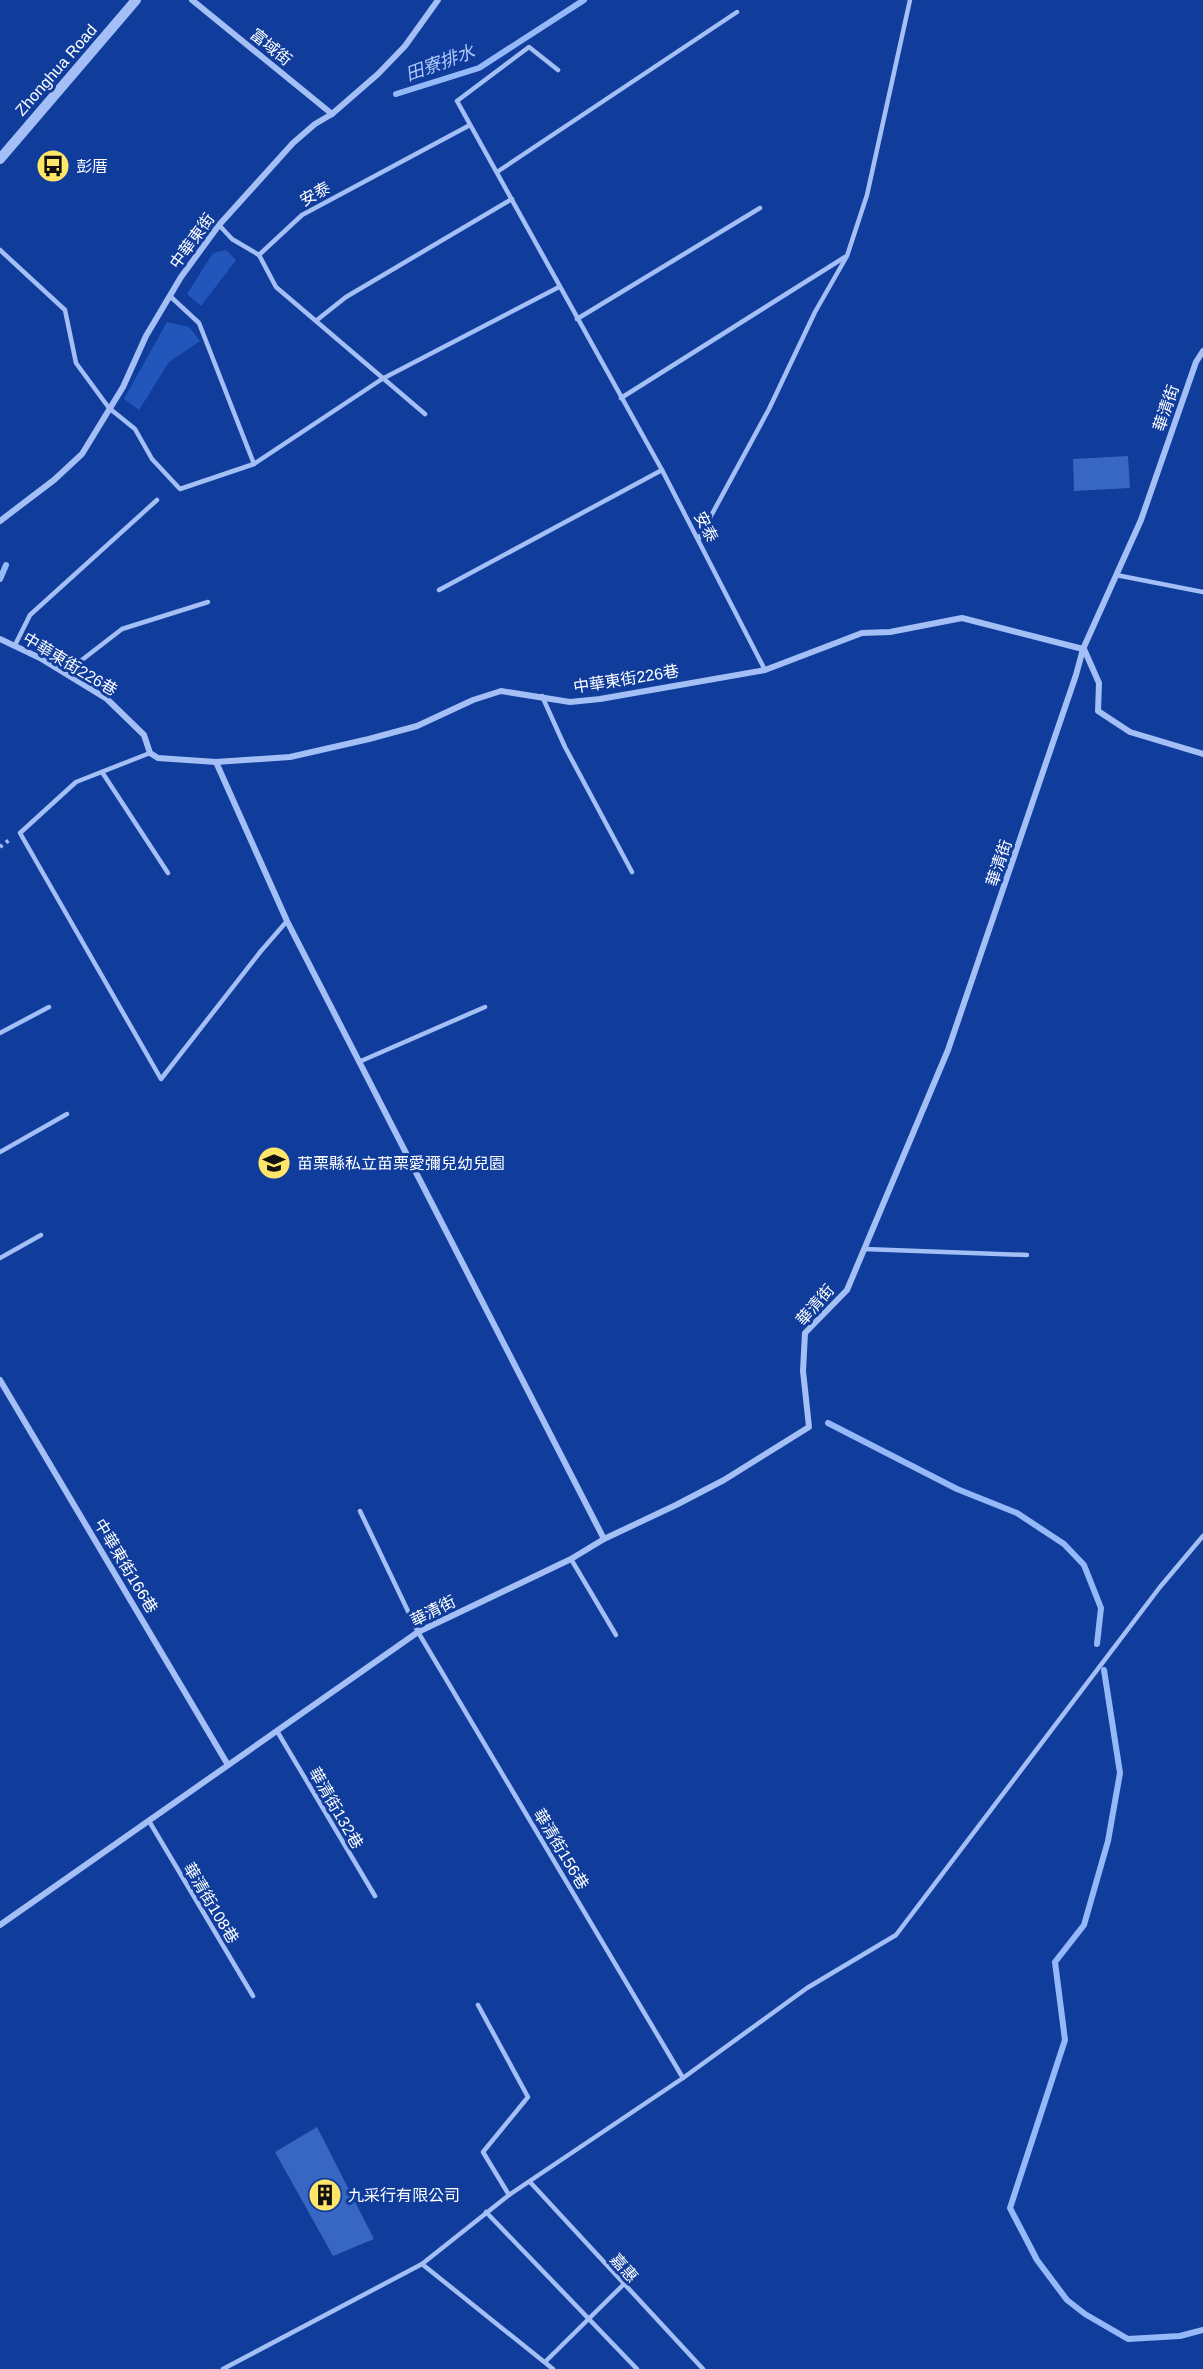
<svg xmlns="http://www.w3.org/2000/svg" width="1203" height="2369" viewBox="0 0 1203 2369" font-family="Arial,'Noto Sans TC',sans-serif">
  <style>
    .green { fill: #2256ba }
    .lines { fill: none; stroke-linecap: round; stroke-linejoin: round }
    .stream { stroke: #95b8f8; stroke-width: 6 }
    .building { fill: #3867c3 }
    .path { stroke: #a4bff5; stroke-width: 4; stroke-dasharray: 3 4.5; stroke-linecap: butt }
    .service { stroke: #a4bff5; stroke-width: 4.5 }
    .minor { stroke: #a4bff5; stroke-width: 6 }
    .tertiary { stroke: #a4bff5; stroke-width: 10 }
    .labels { text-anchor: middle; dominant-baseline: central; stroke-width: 6; stroke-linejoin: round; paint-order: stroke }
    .street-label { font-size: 16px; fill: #fff; stroke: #103d9c }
    .poi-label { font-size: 16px; fill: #fff; stroke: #103d9c; text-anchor: start }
    .water-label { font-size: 18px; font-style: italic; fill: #b0cafb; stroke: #103d9c }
  </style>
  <rect width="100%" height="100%" fill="#103d9c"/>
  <!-- green -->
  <g class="green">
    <polygon points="226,250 236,260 201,306 187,294 213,253"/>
    <polygon points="167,322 189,327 200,341 169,362 139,410 124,399"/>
  </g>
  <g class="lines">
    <!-- stream -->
    <g class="stream">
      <polyline points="396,94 479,68 584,0"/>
      <polyline points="0,579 6,565"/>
      <polyline points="828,1423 957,1489 1017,1513 1064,1544 1084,1565 1101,1608 1097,1644"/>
      <polyline points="1104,1670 1120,1773 1108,1841 1084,1925 1055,1962 1065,2040 1010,2208 1037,2260 1067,2300 1085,2314 1128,2339 1180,2336 1203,2330"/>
    </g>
  </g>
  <!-- building -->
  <g class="building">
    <polygon points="1128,456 1130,488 1074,491 1073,459"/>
    <polygon points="317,2127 374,2239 333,2256 275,2152"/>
  </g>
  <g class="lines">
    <!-- path -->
    <polyline class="path" points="0,847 12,838"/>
    <!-- service -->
    <g class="service">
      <polyline points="558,70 529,47 457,101 662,470 765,670"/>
      <polyline points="497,172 737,12"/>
      <polyline points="219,225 232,239 259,255"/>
      <polyline points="0,250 65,310 76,363 109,408 135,429 152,459 180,489 254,464 382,379 559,287"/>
      <polyline points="259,255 302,215 470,125"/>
      <polyline points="259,255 276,287 425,414"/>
      <polyline points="171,297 199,323 254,464"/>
      <polyline points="577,319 760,208"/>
      <polyline points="317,320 346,297 512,199"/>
      <polyline points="621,398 845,257"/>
      <polyline points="699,538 769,409 815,312 847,256 867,195 910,0"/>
      <polyline points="1116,575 1203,592"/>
      <polyline points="439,590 662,470"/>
      <polyline points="15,645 30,615 157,500"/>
      <polyline points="65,673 122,629 208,602"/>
      <polyline points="542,696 565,747 632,872"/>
      <polyline points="150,753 76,782 20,833 161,1079 261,951 287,921"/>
      <polyline points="102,772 168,873"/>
      <polyline points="0,1033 49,1007"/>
      <polyline points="361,1061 485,1007"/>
      <polyline points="0,1152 67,1114"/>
      <polyline points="864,1249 1027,1255"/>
      <polyline points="0,1258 41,1235"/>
      <polyline points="360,1511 418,1632 683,2078"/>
      <polyline points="571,1559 616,1635"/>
      <polyline points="277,1731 375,1896"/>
      <polyline points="149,1821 253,1996"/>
      <polyline points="478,2005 528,2097 483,2152 509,2195"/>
      <polyline points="530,2182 703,2369"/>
      <polyline points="486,2212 637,2369"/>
      <polyline points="422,2264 553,2369"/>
      <polyline points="546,2361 623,2285"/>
      <polyline points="223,2369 422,2264 509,2195 683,2078 807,1988 896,1935 1160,1587 1203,1536"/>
    </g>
    <!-- minor -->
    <g class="minor">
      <polyline points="192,0 332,114"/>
      <polyline points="0,521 54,480 82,454 123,387 146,336 181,277 219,225 293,143 315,124 332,114 378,74 405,46 438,0"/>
      <polyline points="0,639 40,658 107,699 144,735 150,753 158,758 216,762 290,757 369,739 417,726 473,700 501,691 570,702 600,699 765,670 862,633 890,632 962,618 1083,649"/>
      <polyline points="1084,649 1099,683 1098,711 1130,732 1203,754"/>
      <polyline points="216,762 287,921 604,1539"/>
      <polyline points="0,1380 228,1765"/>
      <polyline points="0,1925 418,1632 571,1559 604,1539 676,1505 724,1480 809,1427 803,1371 805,1333 847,1290 948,1050 1076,675 1083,649 1141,520 1196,362 1203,351"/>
    </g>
    <!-- tertiary -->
    <polyline class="tertiary" points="0,159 136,0"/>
  </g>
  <!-- icons -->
  <defs>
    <symbol id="bus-disc" viewBox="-11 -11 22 22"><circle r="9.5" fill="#ffe568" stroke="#103d9c"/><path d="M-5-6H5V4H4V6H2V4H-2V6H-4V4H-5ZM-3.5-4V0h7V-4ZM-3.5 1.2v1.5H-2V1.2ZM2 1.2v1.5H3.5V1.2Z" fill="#111"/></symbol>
    <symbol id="school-disc" viewBox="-11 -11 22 22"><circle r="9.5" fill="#ffe568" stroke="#103d9c"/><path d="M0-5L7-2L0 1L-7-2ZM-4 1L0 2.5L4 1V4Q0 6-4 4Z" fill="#111"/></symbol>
    <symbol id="building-disc" viewBox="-11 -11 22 22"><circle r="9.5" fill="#ffe568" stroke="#103d9c"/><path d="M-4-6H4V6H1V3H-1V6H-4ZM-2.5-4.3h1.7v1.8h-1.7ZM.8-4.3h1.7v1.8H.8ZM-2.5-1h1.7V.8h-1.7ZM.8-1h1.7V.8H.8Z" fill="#111"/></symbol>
  </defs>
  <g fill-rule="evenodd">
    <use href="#bus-disc" x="34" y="147" width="38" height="38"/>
    <use href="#school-disc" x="255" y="1144" width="38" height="38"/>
    <use href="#building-disc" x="306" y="2176" width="38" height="38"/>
  </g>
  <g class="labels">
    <!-- street labels -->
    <g class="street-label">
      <text transform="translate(271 47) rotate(39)">富域街</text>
      <text transform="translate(56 70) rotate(-49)">Zhonghua Road</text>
      <text transform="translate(315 194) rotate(-29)">安泰</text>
      <text transform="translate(192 241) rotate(-54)">中華東街</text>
      <text transform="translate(1166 408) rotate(-71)">華清街</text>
      <text transform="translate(706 527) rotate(62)">安泰</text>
      <text transform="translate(70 664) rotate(31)">中華東街226巷</text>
      <text transform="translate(626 679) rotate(-9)">中華東街226巷</text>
      <text transform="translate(999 863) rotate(-71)">華清街</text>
      <text transform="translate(815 1305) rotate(-49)">華清街</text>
      <text transform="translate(126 1566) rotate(59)">中華東街166巷</text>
      <text transform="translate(433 1611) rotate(-27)">華清街</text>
      <text transform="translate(336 1808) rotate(60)">華清街132巷</text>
      <text transform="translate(561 1849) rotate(59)">華清街156巷</text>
      <text transform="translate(211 1903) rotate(59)">華清街108巷</text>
      <text transform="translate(624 2268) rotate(48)">嘉惠</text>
    </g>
    <!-- poi labels -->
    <g class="poi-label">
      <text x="76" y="166">彭厝</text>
      <text x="297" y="1163">苗栗縣私立苗栗愛彌兒幼兒園</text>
      <text x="348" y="2195">九采行有限公司</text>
    </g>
    <!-- water labels -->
    <g class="water-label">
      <text transform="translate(440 63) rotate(-20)">田寮排水</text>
    </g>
  </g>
</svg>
